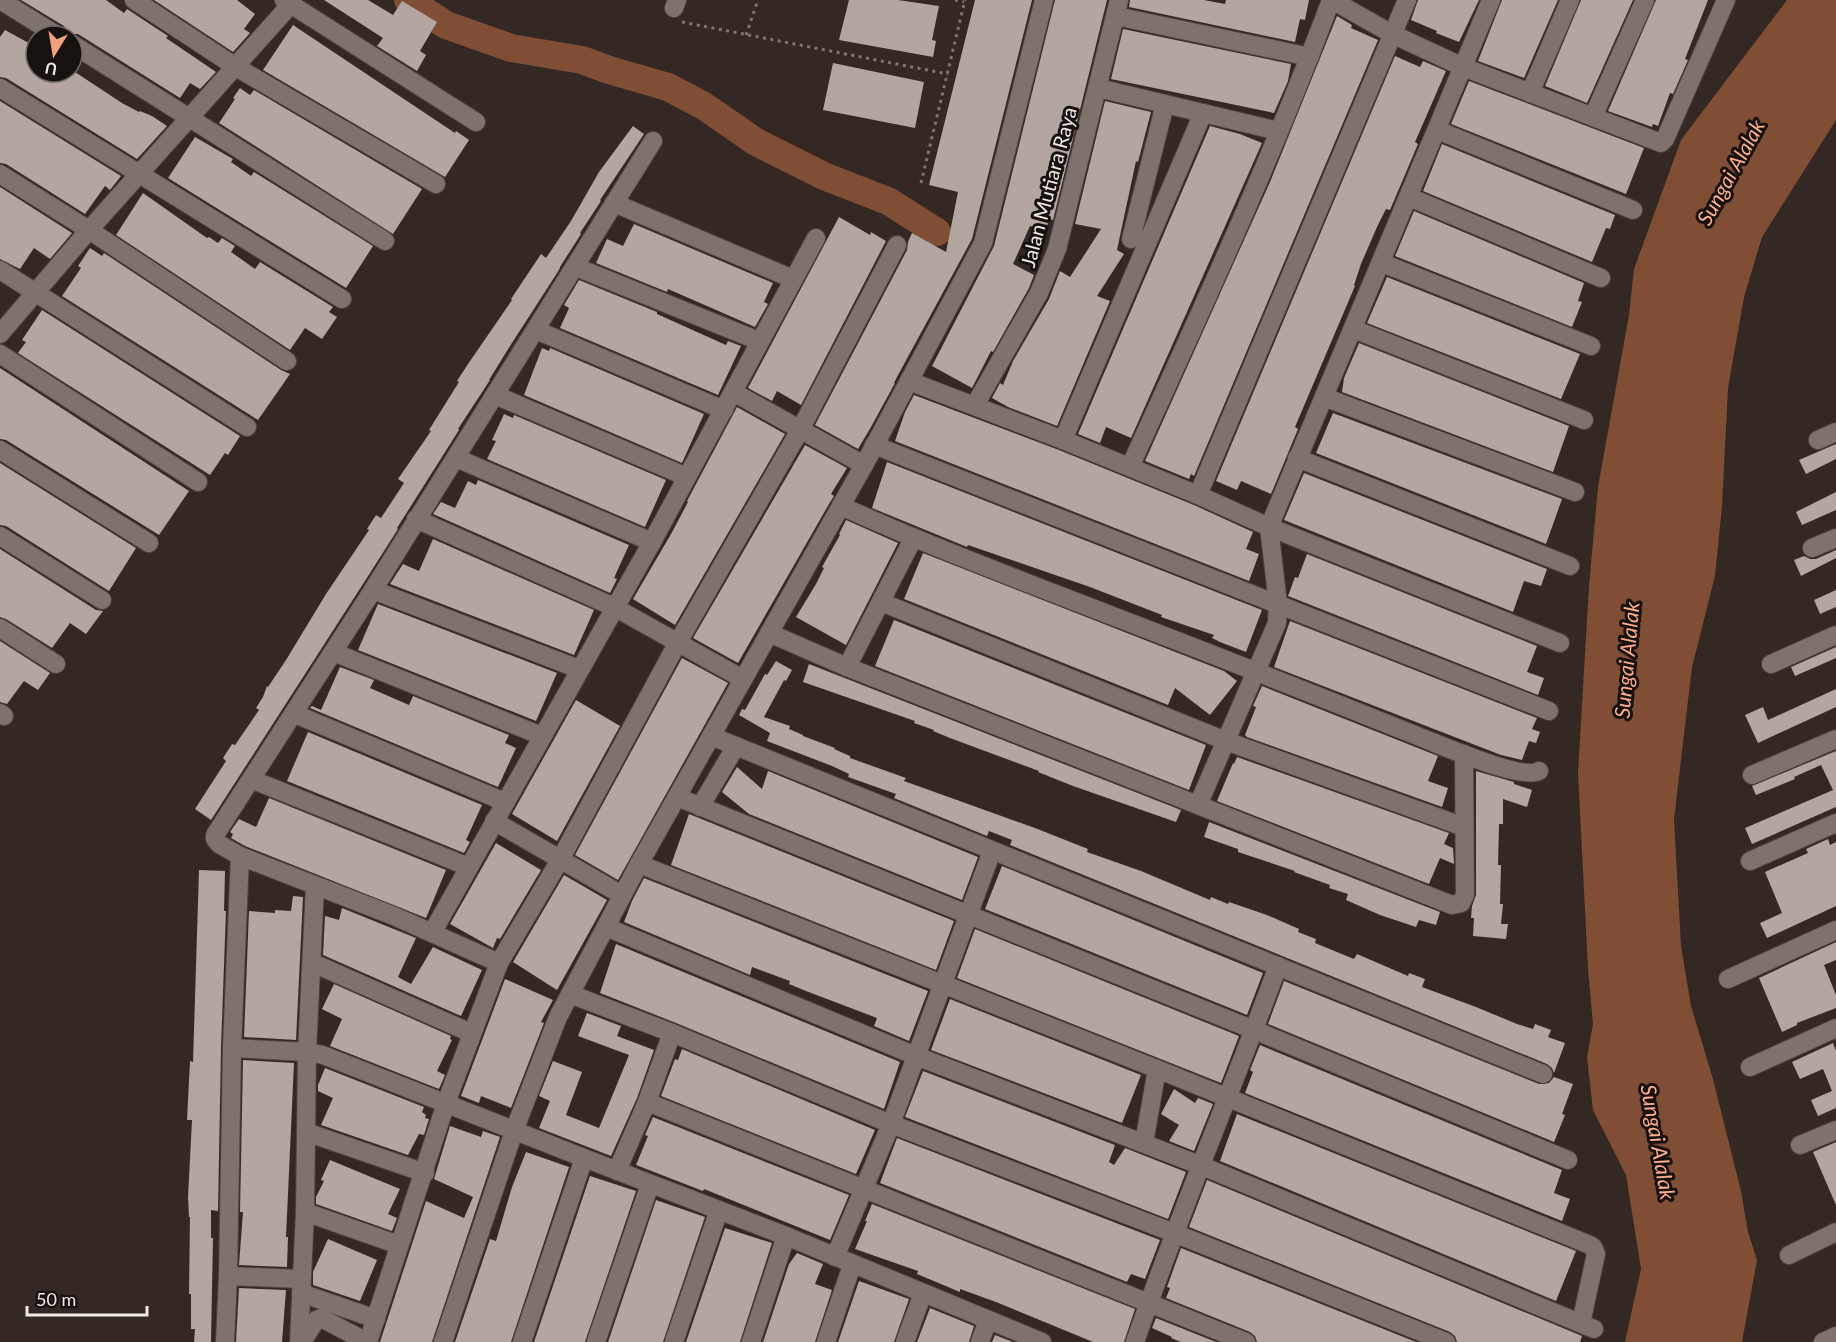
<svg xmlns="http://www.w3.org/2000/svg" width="1836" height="1342" viewBox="0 0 1836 1342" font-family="Lato,sans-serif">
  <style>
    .water { fill: #804d35 }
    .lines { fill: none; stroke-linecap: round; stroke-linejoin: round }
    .river { stroke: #804d35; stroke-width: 28 }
    .building { fill: #b3a59f }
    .minor-casing { stroke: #4d4541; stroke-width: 20 }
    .path { stroke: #7f7571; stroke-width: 3; stroke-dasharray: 3 4.5; stroke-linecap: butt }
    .minor { stroke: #7f726d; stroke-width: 18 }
    .labels { text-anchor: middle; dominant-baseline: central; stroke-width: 6; stroke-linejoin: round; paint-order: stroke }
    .street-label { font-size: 20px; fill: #f0e9e6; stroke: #171210 }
    .water-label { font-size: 21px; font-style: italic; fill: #ffae89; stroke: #171210 }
  </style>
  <rect width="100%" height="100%" fill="#332823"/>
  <!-- water -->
  <polygon class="water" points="1787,0 1836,0 1836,120 1762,237 1744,297 1728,388 1722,506 1715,576 1692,667 1674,819 1681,946 1691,1006 1713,1079 1741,1191 1748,1232 1757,1260 1742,1342 1625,1342 1641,1269 1626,1175 1593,1110 1587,1057 1593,1024 1588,969 1578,773 1589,586 1598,487 1629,315 1634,269 1681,140"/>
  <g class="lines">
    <!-- river -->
    <polyline class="river" points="408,0 446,25 511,48 582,60 609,70 668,87 704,106 756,142 826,177 888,201 937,232"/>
  </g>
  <!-- building -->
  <g class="building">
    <polygon points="21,0 106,0 124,13 127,9 168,36 166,38 216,72 200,89 190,83 180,98 78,34 69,34 64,26"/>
    <polygon points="154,0 237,0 255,14 244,29 250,33 233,52"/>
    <polygon points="324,0 368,0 393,15 402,1 437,22 420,51 426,55 417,71 377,46 383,38"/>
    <polygon points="849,0 898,0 939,6 932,40 936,41 933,57 839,40"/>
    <polygon points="975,0 1032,0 972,239 897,377 894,383 895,383 871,427 858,449 815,425 907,250 908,242 912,233 946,252 958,192 929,185"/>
    <polygon points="1055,0 1107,0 1053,220 1049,219 1046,230 1030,226 1013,264 1034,275 1029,288 993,352 991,351 972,388 932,366 994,246"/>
    <polygon points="1130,0 1204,0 1225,4 1226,0 1309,0 1305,20 1300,19 1295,42 1129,7"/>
    <polygon points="1418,0 1479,0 1459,42 1436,33 1437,31 1411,20"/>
    <polygon points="1502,0 1558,0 1524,78 1478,61"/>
    <polygon points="1581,0 1633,0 1587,103 1545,86"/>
    <polygon points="1656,0 1708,0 1685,59 1688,60 1673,94 1670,93 1658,126 1653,124 1652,127 1608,111"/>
    <polygon points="1337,16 1352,25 1351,28 1378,40 1194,476 1191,474 1189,479 1145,461 1270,182"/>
    <polygon points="293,25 455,133 456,131 469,140 445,177 263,70"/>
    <polygon points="1123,29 1291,64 1288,81 1274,113 1111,79"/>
    <polygon points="5,30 36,47 36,72 75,72 122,103 139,112 140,111 152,116 167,126 137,159 6,78 0,77 0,37"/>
    <polygon points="1395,56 1420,67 1423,61 1446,71 1415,142 1418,144 1390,210 1386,209 1377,227 1361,264 1354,285 1355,286 1295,427 1298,429 1271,494 1241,481 1237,490 1216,481"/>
    <polygon points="833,63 924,82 915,128 823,110"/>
    <polygon points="1469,81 1644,148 1626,194 1451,124"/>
    <polygon points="240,88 250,95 254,90 422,189 393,234 219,123 235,99 233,98"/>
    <polygon points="0,101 121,176 110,190 105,186 85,214 6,164 0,163"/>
    <polygon points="1105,101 1151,112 1138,162 1136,161 1117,250 1124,254 1097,296 1110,301 1057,426 1008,407 992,398 1000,383 1003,385 1013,361 1049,299 1060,271 1070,277 1101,229 1075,224"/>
    <polygon points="633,126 644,134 600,200 601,201 580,233 581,234 560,267 559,270 510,346 489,380 490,380 458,429 459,430 397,528 398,529 363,584 211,820 195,809 226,761 223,758 232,744 235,745 259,710 256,708 263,697 267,686 268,687 286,660 326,594 369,530 367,529 376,515 381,518 404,483 398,479 431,431 429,430 459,382 457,381 468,364 512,300 511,299 541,254 546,258 571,221 599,172"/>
    <polygon points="1210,126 1240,134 1262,143 1131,438 1106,427 1100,443 1078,434"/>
    <polygon points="195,137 233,159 231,162 251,176 254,172 373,246 346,288 168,178"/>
    <polygon points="1442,144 1615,215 1610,229 1606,228 1592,262 1423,191"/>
    <polygon points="0,187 72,233 50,259 34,248 20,269 0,259"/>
    <polygon points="143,193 207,238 209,237 218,243 222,238 235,246 231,252 255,269 260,262 333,307 329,312 337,317 322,339 305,328 290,350 116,235"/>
    <polygon points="1414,211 1584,283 1578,301 1582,302 1572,327 1395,256"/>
    <polygon points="839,217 870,235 871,232 886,241 801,405 777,391 772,401 748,388"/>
    <polygon points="634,224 773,283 764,302 768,304 755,327 668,289 667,292 596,263 607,239 623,246"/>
    <polygon points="90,248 102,256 104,253 281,370 290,374 258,420 62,296 81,268 78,266"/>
    <polygon points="1387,277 1580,354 1561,399 1367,323"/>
    <polygon points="579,280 657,312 657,314 726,345 728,341 741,346 718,395 560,328 569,308 564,305"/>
    <polygon points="42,310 240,436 228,455 225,453 210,475 18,353 26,342 22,340"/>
    <polygon points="1359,343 1569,426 1553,472 1342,392 1344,378"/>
    <polygon points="542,348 549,351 550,348 704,414 682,463 524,395"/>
    <polygon points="0,368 189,491 159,535 6,440 0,439"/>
    <polygon points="914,395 1059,450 1194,505 1253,532 1246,549 1259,554 1249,581 895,441 905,412"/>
    <polygon points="737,407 785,434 675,625 633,599 671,534 688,502 687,501"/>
    <polygon points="1333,413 1562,499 1546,544 1316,453"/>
    <polygon points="504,414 513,418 514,415 666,480 645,527 487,459 496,441 492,440"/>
    <polygon points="1836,444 1836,459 1806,474 1799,460"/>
    <polygon points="805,445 847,468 831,494 834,496 829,504 738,663 693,638"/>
    <polygon points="887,462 1262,610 1246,652 1220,642 1212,638 1214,635 1161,617 1162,615 1090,587 968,545 967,547 872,508"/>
    <polygon points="0,463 136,548 109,591 6,526 0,525"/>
    <polygon points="1304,473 1547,569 1541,586 1524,581 1513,612 1284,520"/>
    <polygon points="478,480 629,545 614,578 617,579 610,593 433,514 441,502 455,508 468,481 476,485"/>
    <polygon points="1836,492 1836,510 1802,525 1796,512"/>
    <polygon points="846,520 898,543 846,645 796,617 816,584 824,568 822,567 840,535 839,534"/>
    <polygon points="433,539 594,610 574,655 390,584 403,564 419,571"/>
    <polygon points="0,549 96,610 103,611 86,634 70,623 52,648 6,619 0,617"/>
    <polygon points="1836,550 1836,558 1801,576 1794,560 1804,556 1810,559 1816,559"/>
    <polygon points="923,553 1224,671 1237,681 1210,715 1175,688 1168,705 904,599"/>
    <polygon points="1307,554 1537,646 1527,672 1544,678 1538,695 1288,596 1295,577 1298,578"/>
    <polygon points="1836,590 1836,607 1820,614 1814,600"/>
    <polygon points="378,604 557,673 536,721 358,650"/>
    <polygon points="894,620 1206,745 1189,790 875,666"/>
    <polygon points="1290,621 1537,718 1532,729 1540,732 1536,743 1529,741 1522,760 1501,755 1274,667"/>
    <polygon points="0,641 50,673 38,690 24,681 7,704 0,702"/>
    <polygon points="1836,647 1836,658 1795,676 1791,667"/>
    <polygon points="682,658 728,683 618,880 575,855"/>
    <polygon points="776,661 792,670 786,681 784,680 764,717 790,726 789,729 803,735 803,736 835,748 834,749 850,756 850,758 906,778 904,781 1035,828 1088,849 1087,852 1141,871 1210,900 1211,897 1228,904 1229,902 1267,915 1299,929 1298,932 1316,939 1315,943 1354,959 1357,954 1408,976 1409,973 1425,979 1422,987 1476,1007 1517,1024 1533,1029 1535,1024 1551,1030 1548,1037 1565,1043 1554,1073 1552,1068 1547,1064 1010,845 1012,840 989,831 987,836 894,798 896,794 848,777 849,774 832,766 767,741 770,733 739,715 742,709 745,710 765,674 767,675"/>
    <polygon points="809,664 1181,810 1176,822 1073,786 1038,772 1039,771 950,738 933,731 934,730 914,723 915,721 803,682"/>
    <polygon points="340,667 374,680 370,688 409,705 413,696 509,735 505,743 516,748 498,787 310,708 312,706 321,710"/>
    <polygon points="1262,686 1438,756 1428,781 1448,788 1442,807 1247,737 1245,735 1256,707 1253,706"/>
    <polygon points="1836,689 1836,707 1758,743 1745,715 1763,707 1768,720"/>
    <polygon points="576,700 620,726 557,841 512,814"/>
    <polygon points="308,732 482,805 466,840 470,842 464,853 287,781"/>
    <polygon points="1836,751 1836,807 1752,844 1745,828 1833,790 1821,765 1794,777 1795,779 1756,795 1752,786"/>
    <polygon points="1237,757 1449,833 1444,844 1453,848 1454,864 1440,858 1429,884 1217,801 1233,763 1234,764"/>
    <polygon points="737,767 762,789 768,771 978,857 962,900 749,814 722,792"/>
    <polygon points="1476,771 1514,782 1514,784 1532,790 1527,807 1503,799 1503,824 1499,824 1498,865 1501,865 1500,904 1503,904 1501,924 1508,924 1506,939 1473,936 1474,918 1471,918 1472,906 1476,895"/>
    <polygon points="269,798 446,870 426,918 245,846 231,838 233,834 230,832 239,819 256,827"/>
    <polygon points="689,814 954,921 936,970 671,865"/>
    <polygon points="1209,822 1440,912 1436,925 1419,920 1416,927 1380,915 1346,900 1348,894 1329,888 1330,885 1294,872 1295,871 1238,852 1238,849 1204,837"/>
    <polygon points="1828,839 1830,845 1836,842 1836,906 1767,938 1760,923 1782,913 1765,872 1808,853 1806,849"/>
    <polygon points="496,843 541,870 500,939 497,938 493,948 450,924"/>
    <polygon points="1002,866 1263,973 1247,1015 985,909"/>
    <polygon points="199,870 225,871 224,911 226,911 221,1048 218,1211 211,1210 211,1238 213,1238 211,1342 194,1342 195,1329 191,1329 191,1294 189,1294 190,1217 189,1217 188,1197 192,1120 187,1120 190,1061 193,1062"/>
    <polygon points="564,875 607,900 557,990 513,962"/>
    <polygon points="644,878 928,991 909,1041 874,1026 877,1018 806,991 789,984 790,981 752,967 750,975 624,922 632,901"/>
    <polygon points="293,896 303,897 296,1040 244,1037 249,911 275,913 275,910 291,911"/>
    <polygon points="342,908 416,938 398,977 411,984 433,947 482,970 461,1016 323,955 325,916 339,920"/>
    <polygon points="975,929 1239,1036 1221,1083 957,978"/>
    <polygon points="1836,942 1836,960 1824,965 1836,995 1836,1008 1797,1023 1797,1025 1782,1032 1759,978"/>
    <polygon points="616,944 900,1062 884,1109 676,1023 600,993"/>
    <polygon points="505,979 553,1000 541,1022 544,1023 511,1108 481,1096 479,1103 461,1096"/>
    <polygon points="1284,981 1539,1084 1549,1083 1554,1077 1573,1084 1562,1114 1565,1115 1554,1142 1268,1024"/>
    <polygon points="334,984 451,1036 450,1039 452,1040 437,1071 445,1075 439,1089 330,1046 342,1019 322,1009"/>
    <polygon points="950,999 1141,1075 1122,1123 931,1050"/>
    <polygon points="587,1013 621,1026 617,1036 654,1050 637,1098 611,1156 539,1128 550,1101 539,1096 553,1061 582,1072 566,1115 599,1128 629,1055 578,1036"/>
    <polygon points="1833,1043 1836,1051 1836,1108 1818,1116 1811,1100 1832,1091 1823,1069 1800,1079 1792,1062"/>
    <polygon points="1260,1045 1562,1170 1554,1193 1570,1199 1562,1221 1245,1093 1253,1072 1250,1070"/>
    <polygon points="682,1049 875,1130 856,1174 661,1096 675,1059 678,1060"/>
    <polygon points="243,1060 294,1063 286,1237 288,1237 287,1267 239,1265 243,1212 240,1212"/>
    <polygon points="325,1068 424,1107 422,1112 426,1115 425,1118 429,1119 424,1135 419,1134 408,1155 321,1125 333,1098 318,1091 318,1085"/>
    <polygon points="923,1071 1115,1145 1109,1162 1114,1165 1125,1148 1186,1172 1168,1219 905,1117"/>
    <polygon points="1174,1089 1195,1103 1198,1098 1213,1104 1194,1151 1169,1141 1179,1125 1161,1114"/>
    <polygon points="1237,1114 1576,1251 1556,1301 1220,1161"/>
    <polygon points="653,1117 849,1195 830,1240 704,1189 703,1191 636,1165 648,1136 645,1135"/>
    <polygon points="450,1126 481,1137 483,1131 500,1137 432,1342 380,1342 426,1201 464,1218 473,1197 434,1179"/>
    <polygon points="897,1138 1160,1240 1145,1279 1131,1274 1127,1282 880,1183"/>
    <polygon points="1836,1142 1836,1205 1813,1152"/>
    <polygon points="526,1152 569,1167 511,1342 455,1342 490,1239 496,1241 512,1187"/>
    <polygon points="330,1160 400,1189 388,1214 397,1218 392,1231 316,1204 316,1197 324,1181 321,1180"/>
    <polygon points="590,1176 636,1191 585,1342 534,1342"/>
    <polygon points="1207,1180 1582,1336 1580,1342 1457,1342 1455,1336 1450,1332 1189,1227"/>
    <polygon points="656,1200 705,1217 663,1342 608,1342"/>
    <polygon points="872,1204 1135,1309 1124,1342 1093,1342 996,1302 960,1289 960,1292 917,1274 918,1271 855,1249 867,1221 865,1221"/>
    <polygon points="725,1228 772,1243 740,1342 686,1342"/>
    <polygon points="328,1239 377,1260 360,1301 313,1285 313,1272"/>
    <polygon points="1181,1248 1416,1342 1257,1342 1255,1336 1250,1332 1166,1298 1170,1288 1167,1287"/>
    <polygon points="797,1253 823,1264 815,1284 832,1290 815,1342 763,1342 789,1264"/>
    <polygon points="859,1281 909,1299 894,1342 838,1342"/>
    <polygon points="239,1288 286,1290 282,1342 236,1342"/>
    <polygon points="930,1308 974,1326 969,1342 917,1342"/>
    <polygon points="1156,1318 1216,1342 1181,1342 1171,1338 1172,1337 1152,1328"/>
    <polygon points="995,1335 1013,1342 992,1342"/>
  </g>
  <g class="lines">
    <defs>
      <g id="minor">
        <polyline points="0,0 58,36"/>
        <polyline points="134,0 236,67 436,184"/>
        <polyline points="284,0 476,122"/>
        <polyline points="1332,0 1392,34 1463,67 1661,143 1665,139 1726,0"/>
        <polyline points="674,8 677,0"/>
        <polyline points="1116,16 1310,57"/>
        <polyline points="72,44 385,241"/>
        <polyline points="0,88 342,299"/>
        <polyline points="1098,88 1278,131"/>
        <polyline points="1530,93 1570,0"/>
        <polyline points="1593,117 1645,0"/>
        <polyline points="1437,130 1633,210"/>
        <polyline points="0,174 89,230 287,361"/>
        <polyline points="1409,197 1601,278"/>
        <polyline points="614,203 793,279"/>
        <polyline points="1131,239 1165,104"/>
        <polyline points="1382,263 1591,346"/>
        <polyline points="576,267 759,341"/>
        <polyline points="0,270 247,427"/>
        <polyline points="1353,329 1584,420"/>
        <polyline points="536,330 724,410"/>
        <polyline points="0,334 89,230 291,4"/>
        <polyline points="0,354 198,482"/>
        <polyline points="909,381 1063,440 1198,495 1269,527 1560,643"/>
        <polyline points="733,392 864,465"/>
        <polyline points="495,395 687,477"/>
        <polyline points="1324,397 1575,492"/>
        <polyline points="975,405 1039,293 1057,249 1119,0"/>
        <polyline points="1063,440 1203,113"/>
        <polyline points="1818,440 1836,432"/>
        <path d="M 874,445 C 1099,535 1324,622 1549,711"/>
        <polyline points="0,450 149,543"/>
        <polyline points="456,458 652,542"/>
        <polyline points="1297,458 1570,566"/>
        <path d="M 1130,467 C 1200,313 1272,159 1331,0"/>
        <polyline points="1198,495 1407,0"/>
        <path d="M 841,506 C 929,546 1020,580 1110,615 C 1212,654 1313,694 1415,735 C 1436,743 1521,781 1539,771"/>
        <polyline points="416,519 614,607 743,679"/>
        <polyline points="0,536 102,600"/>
        <polyline points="1812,548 1836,538"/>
        <polyline points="373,590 579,669"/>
        <polyline points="881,602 1226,741 1464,827"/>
        <polyline points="0,628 56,664"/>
        <polyline points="769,633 847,667 1452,905 1461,903 1465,895 1464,754"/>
        <polyline points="333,652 542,736"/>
        <polyline points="1771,664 1836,635"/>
        <polyline points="847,667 913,539"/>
        <polyline points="0,713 4,716"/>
        <polyline points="295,714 505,802"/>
        <polyline points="711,736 1543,1074"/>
        <polyline points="1752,775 1836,739"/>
        <polyline points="253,780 469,867"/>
        <polyline points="677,797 1254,1030 1568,1160"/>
        <polyline points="1198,805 1277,623 1278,604 1269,527 1491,0"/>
        <polyline points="700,807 736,746"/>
        <polyline points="494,821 622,895"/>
        <polyline points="1750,861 1836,823"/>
        <polyline points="639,864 1157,1069 1590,1245 1593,1247 1596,1254 1581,1323"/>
        <polyline points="606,927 916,1056 1202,1166 1594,1329"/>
        <polyline points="432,933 652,542 816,238"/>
        <polyline points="313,963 471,1033"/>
        <polyline points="499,963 394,916 240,856 219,844 215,839 215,835 373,590 653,141"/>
        <polyline points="1728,979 1836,930"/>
        <polyline points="570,994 672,1033 891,1124 1174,1233 1446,1342"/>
        <polyline points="232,1048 307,1052 323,1055 584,1158 786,1236 1042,1342"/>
        <polyline points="1750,1067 1836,1028"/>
        <polyline points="647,1102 1246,1342"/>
        <polyline points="306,1132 425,1173"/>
        <polyline points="1144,1143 1157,1069"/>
        <polyline points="1800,1145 1836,1130"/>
        <polyline points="617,1171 647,1102 672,1033"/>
        <polyline points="305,1212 399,1245"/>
        <polyline points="1789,1255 1836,1232"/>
        <polyline points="835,1257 891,1124 992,851"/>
        <polyline points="228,1276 301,1279"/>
        <polyline points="301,1293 376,1319"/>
        <polyline points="225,1342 228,1276 232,1048 240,856"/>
        <polyline points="299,1342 305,1212 307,1052 315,886"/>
        <polyline points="302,1342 316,1320 321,1318 367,1342"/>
        <polyline points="368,1342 446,1103 499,963 560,860 677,644 800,430 897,245"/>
        <polyline points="443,1342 514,1131 558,1017 639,864 864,465 983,243 1044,0"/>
        <polyline points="522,1342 584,1158"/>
        <polyline points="596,1342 650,1184"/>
        <polyline points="674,1342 719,1210"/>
        <polyline points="751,1342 786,1236"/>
        <polyline points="826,1342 852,1265"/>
        <polyline points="905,1342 923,1293"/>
        <polyline points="980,1342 988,1320"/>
        <path d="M 1135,1342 C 1179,1215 1231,1092 1278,966"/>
        <polyline points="1823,1342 1836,1336"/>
      </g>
    </defs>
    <!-- minor casing -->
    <use href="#minor" class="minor-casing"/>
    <!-- path -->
    <g class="path">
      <polyline points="955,0 964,2"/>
      <polyline points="682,22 948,74"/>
      <polyline points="746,35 758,0"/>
      <polyline points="921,183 965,0"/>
    </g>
    <!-- minor -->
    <use href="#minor" class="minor"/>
  </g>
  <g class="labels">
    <!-- street labels -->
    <g class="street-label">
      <text transform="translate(1048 187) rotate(-75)">Jalan Mutiara Raya</text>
    </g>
    <!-- water labels -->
    <g class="water-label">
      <text transform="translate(1730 172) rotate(-61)">Sungai Alalak</text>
      <text transform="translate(1626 660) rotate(-85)">Sungai Alalak</text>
      <text transform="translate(1659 1142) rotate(80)">Sungai Alalak</text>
    </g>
  </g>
  <!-- north arrow -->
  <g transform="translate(54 54) rotate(191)"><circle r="28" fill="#171210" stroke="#6e6866" stroke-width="1.5"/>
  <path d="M0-4.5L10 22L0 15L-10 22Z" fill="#f1a17d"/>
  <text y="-9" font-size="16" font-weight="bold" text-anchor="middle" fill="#f0e9e6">U</text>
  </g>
  <!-- scale -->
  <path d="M27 1306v9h120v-9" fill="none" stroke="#f0e9e6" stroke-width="3"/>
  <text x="36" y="1306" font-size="18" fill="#f0e9e6" stroke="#171210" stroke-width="4.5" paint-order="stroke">50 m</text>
</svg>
